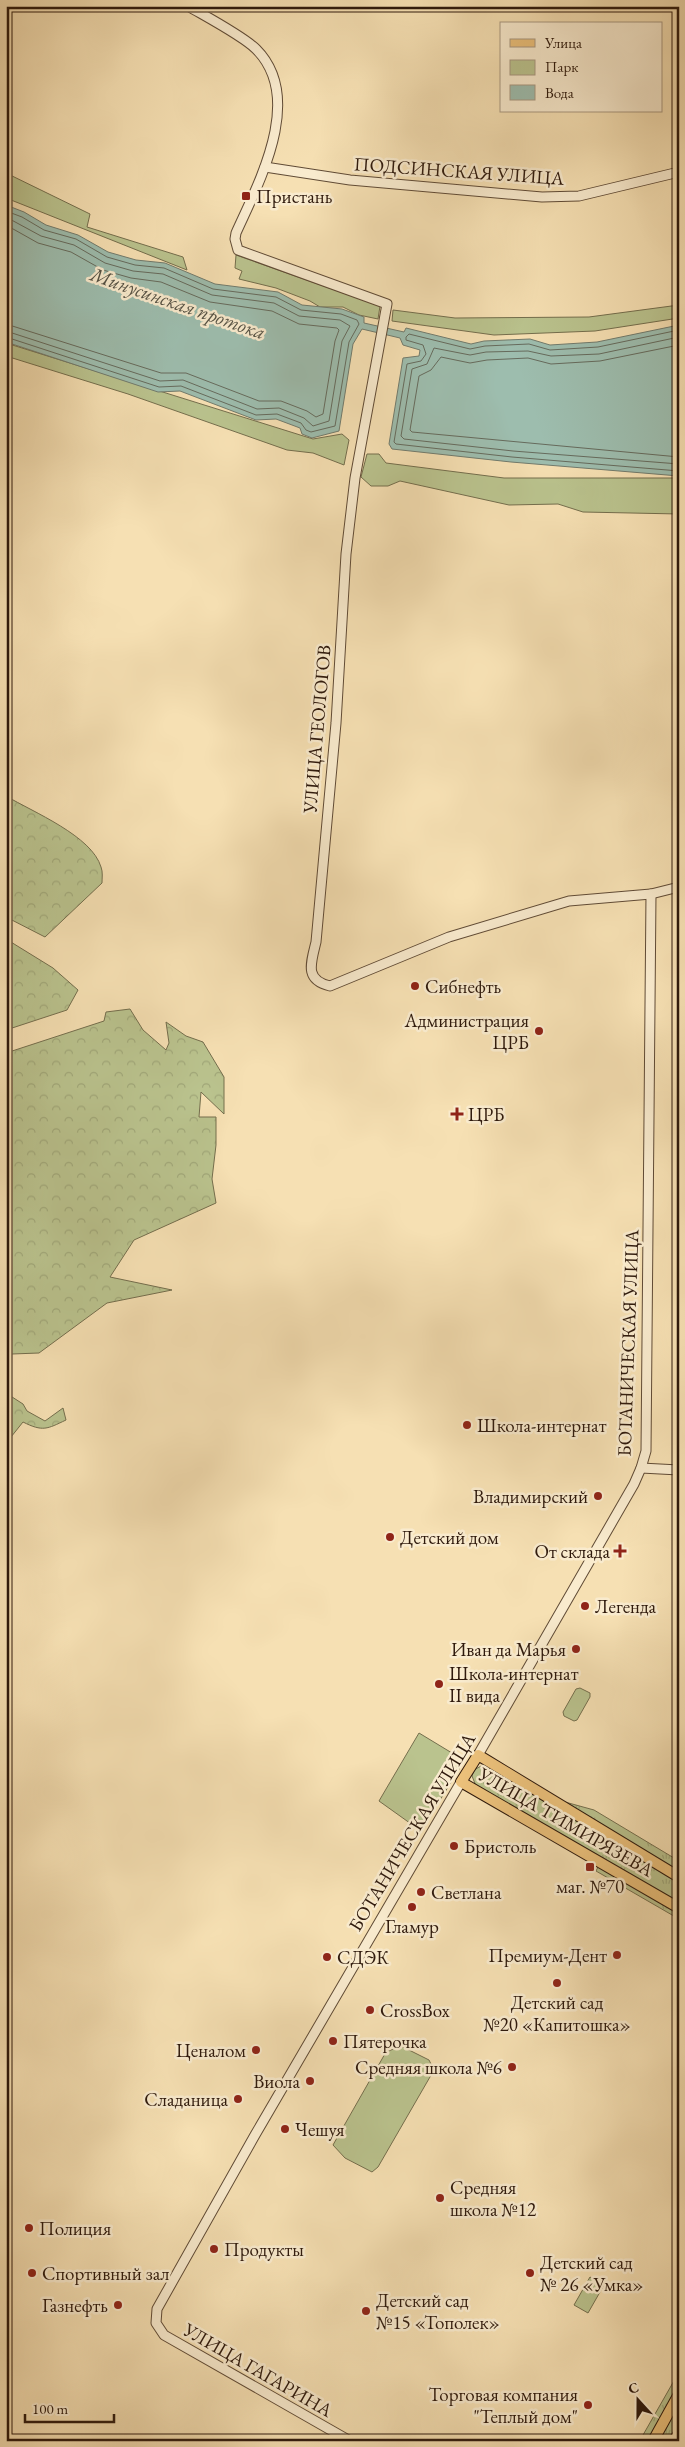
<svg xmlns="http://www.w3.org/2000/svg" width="685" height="2447" viewBox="0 0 685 2447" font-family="'EB Garamond',serif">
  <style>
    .grass { fill: url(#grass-tufts); stroke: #746e4d }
    .forest { fill: url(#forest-crowns); stroke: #746e4d }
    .park { fill: #bac38e; stroke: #746e4d }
    .water { fill: #9dbdae; stroke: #717b6d }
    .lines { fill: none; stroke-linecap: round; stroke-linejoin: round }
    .shore { stroke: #666b5d; stroke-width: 1 }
    .minor-casing { stroke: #604b36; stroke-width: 11 }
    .major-casing { stroke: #2e190c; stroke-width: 12 }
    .minor { stroke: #f9ebce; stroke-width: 9 }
    .major { stroke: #ebc07a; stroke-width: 10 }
    .poi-dot { fill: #8f2418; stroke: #f9ebce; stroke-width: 2 }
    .labels { text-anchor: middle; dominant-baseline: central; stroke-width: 5; stroke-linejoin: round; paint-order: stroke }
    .street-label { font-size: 19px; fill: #2e190c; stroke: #f9ebce }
    .poi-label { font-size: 19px; fill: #2e190c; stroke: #f9ebce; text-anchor: start }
    .water-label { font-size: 20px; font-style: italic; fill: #555245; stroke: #f9ebce }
  </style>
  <defs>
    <pattern id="grass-tufts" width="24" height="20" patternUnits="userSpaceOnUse" patternTransform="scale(1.25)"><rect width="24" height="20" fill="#bac38e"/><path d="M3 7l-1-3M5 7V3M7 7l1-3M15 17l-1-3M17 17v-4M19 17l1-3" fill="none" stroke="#a0a779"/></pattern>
    <pattern id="forest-crowns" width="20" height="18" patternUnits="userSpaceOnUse" patternTransform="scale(1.25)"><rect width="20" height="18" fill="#bac38e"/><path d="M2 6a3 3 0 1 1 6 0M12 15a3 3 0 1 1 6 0" fill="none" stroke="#a0a779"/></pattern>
  </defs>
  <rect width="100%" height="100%" fill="#f6e0b3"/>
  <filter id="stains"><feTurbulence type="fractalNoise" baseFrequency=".004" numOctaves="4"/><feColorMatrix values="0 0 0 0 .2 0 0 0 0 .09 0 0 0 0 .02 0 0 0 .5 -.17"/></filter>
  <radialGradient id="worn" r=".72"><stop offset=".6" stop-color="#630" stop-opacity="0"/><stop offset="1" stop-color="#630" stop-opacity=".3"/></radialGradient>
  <!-- grass -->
  <g class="grass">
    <polygon points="489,1766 679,1880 679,1903 476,1786 472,1776 474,1770 481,1766"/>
    <polygon points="565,1802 594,1810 679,1861 679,1871"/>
    <polygon points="598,1867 608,1870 679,1910 679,1919 596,1871"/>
    <polygon points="679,2372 679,2388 649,2441 642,2441 643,2435"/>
    <polygon points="679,2403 679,2423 669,2441 658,2441"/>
  </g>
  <!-- forest -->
  <g class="forest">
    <path d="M 6,796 C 33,812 92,836 101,867 C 103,872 102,878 102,883 L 45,937 L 6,917 Z"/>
    <polygon points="6,939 53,968 78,990 67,1010 6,1030"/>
    <path d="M 130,1009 L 143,1030 L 166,1050 L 169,1043 L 166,1022 L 186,1036 L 203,1042 L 224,1077 L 224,1114 L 201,1092 L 199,1117 L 216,1117 L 216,1145 L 212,1179 L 216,1203 L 134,1240 L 110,1277 L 172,1290 L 107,1303 L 39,1353 L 12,1354 L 7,1361 L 9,1395 L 23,1404 L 27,1411 L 45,1421 L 63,1408 L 66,1420 C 47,1429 43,1432 23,1422 L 11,1437 L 6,1439 L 6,1053 L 104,1021 L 106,1012 Z"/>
  </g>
  <!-- park -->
  <g class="park">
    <polygon points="6,173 90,214 87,227 183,257 187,270 6,198"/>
    <polygon points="236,255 380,306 378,319 359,315 343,307 320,307 310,301 276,288 239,279 242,271 235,268"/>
    <polygon points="679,305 679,318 595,331 494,335 392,321 393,310 455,318 589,317"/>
    <polygon points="6,343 313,439 342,434 349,440 344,465 313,453 287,450 128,394 6,356"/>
    <polygon points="367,454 379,454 386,463 504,478 679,478 679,514 583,512 558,504 509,505 400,481 388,486 371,486 361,477"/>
    <polygon points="580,1688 590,1693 590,1697 577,1720 574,1721 564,1716 563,1712 576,1689"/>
    <polygon points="419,1733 452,1753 461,1766 421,1831 379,1801"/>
    <polygon points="401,2046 429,2060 434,2070 378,2167 372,2172 345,2158 333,2145 386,2052"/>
    <polygon points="590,2277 604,2285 588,2313 574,2305"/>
  </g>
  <!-- water -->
  <polygon class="water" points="6,205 24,212 46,225 78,235 108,252 136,260 165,263 215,284 278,292 302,305 342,309 364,317 364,323 404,332 406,328 471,344 484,341 530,339 550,345 597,342 679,325 679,476 511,462 392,449 389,444 403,358 419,356 420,350 403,345 400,338 362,329 353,344 339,431 312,438 302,434 300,428 276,419 256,420 180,391 158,392 6,342"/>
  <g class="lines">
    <!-- shore -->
    <g class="shore">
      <polyline points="6,211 22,217 44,230 76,239 107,257 135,265 164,268 213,289 276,297 301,310 341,314 357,320 359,324 349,342 335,426 311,432 306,430 301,423 277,414 256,415 181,386 159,387 6,337"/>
      <polyline points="6,217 41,236 74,245 105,263 133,271 163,274 212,295 274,303 299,316 340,320 350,326 342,341 329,421 313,426 304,418 279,408 257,409 183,380 160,381 6,331"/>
      <polyline points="6,225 38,243 71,252 103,270 131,278 161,282 210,302 272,311 299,324 337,328 339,330 335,341 323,414 316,417 307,411 281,401 259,401 186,373 161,373 6,324"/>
      <polyline points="679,330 598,347 550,350 529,344 485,346 470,349 409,334 406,337 406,340 423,345 426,354 421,361 407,364 394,442 396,444 512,457 679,471"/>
      <polyline points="679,337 599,354 551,356 528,351 486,352 470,355 434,348 427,364 412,369 401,436 404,439 513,451 679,464"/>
      <polyline points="679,345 600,361 551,364 528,358 487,360 470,363 441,357 431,370 419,376 410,430 412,432 679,457"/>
    </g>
    <defs>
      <g id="minor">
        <path d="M 188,6 C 205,16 243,36 256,49 C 305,98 259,182 236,233 L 235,239 L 238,250 L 387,304 L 355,478 L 346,554 L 336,723 L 316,942 C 311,963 304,980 330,986 L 449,937 L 569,901 L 651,894 L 679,887"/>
        <polyline points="265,167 350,180 542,197 579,196 679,172"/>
        <polyline points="641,1468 679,1470"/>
        <polyline points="478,1755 634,1484 641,1468 646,1451 651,894"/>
        <polyline points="350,2441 164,2335 156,2323 157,2309 255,2135 461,1782"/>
      </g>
      <g id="major">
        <polyline points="679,1877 478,1755 461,1782 679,1908"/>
        <polyline points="653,2441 679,2394"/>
        <polyline points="674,2441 679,2433"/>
      </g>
    </defs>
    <!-- minor casing -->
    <use href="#minor" class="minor-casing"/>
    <!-- major casing -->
    <use href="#major" class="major-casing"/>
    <!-- minor -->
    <use href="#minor" class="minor"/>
    <!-- major -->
    <use href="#major" class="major"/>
  </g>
  <!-- markers -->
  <g class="poi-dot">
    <rect x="241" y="191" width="10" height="10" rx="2.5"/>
    <circle cx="415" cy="986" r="5"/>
    <circle cx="539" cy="1031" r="5"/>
    <path d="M454.5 1106.5h5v5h5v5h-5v5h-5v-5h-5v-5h5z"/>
    <circle cx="467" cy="1425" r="5"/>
    <circle cx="598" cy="1496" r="5"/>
    <circle cx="390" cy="1537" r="5"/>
    <path d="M617.5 1543.5h5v5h5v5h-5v5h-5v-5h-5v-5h5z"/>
    <circle cx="585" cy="1606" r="5"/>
    <circle cx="576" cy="1649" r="5"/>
    <circle cx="439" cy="1684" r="5"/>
    <circle cx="454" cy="1846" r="5"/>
    <rect x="585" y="1862" width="10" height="10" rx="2.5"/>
    <circle cx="421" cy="1892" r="5"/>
    <circle cx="412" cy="1907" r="5"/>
    <circle cx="617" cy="1955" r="5"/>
    <circle cx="327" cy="1957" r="5"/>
    <circle cx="557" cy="1983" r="5"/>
    <circle cx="370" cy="2010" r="5"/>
    <circle cx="333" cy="2041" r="5"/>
    <circle cx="256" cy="2050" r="5"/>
    <circle cx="512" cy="2067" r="5"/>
    <circle cx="310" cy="2081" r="5"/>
    <circle cx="238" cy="2099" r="5"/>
    <circle cx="285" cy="2129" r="5"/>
    <circle cx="440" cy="2198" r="5"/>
    <circle cx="29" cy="2228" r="5"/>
    <circle cx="214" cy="2249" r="5"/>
    <circle cx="32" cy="2273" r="5"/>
    <circle cx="530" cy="2273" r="5"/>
    <circle cx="118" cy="2305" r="5"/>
    <circle cx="366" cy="2311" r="5"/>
    <circle cx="588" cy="2405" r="5"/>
  </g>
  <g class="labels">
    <!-- street labels -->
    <g class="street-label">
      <text transform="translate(459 171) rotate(4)">ПОДСИНСКАЯ УЛИЦА</text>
      <text transform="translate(317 729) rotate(-85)">УЛИЦА ГЕОЛОГОВ</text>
      <text transform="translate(628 1343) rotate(-88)">БОТАНИЧЕСКАЯ УЛИЦА</text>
      <text transform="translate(566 1822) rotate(30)">УЛИЦА ТИМИРЯЗЕВА</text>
      <text transform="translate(412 1832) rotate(-59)">БОТАНИЧЕСКАЯ УЛИЦА</text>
      <text transform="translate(258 2370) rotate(30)">УЛИЦА ГАГАРИНА</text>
    </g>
    <!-- poi labels -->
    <g class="poi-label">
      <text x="256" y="196">Пристань</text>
      <text x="425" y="986">Сибнефть</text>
      <text x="529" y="1020" text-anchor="end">Администрация<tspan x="529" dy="22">ЦРБ</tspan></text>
      <text x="468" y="1114">ЦРБ</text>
      <text x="477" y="1425">Школа-интернат</text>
      <text x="588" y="1496" text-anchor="end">Владимирский</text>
      <text x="400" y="1537">Детский дом</text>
      <text x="610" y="1551" text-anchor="end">От склада</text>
      <text x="595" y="1606">Легенда</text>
      <text x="566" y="1649" text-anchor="end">Иван да Марья</text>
      <text x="449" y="1673">Школа-интернат<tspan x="449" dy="22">II вида</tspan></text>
      <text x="464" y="1846">Бристоль</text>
      <text x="590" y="1886" text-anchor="middle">маг. №70</text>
      <text x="431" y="1892">Светлана</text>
      <text x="412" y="1926" text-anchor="middle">Гламур</text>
      <text x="607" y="1955" text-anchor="end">Премиум-Дент</text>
      <text x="337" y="1957">СДЭК</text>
      <text x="557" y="2002" text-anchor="middle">Детский сад<tspan x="557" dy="22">№20 «Капитошка»</tspan></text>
      <text x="380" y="2010">CrossBox</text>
      <text x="343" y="2041">Пятерочка</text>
      <text x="246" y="2050" text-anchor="end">Ценалом</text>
      <text x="502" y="2067" text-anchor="end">Средняя школа №6</text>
      <text x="300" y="2081" text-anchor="end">Виола</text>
      <text x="228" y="2099" text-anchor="end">Сладаница</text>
      <text x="295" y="2129">Чешуя</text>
      <text x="450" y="2187">Средняя<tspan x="450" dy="22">школа №12</tspan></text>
      <text x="39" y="2228">Полиция</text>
      <text x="224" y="2249">Продукты</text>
      <text x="540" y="2262">Детский сад<tspan x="540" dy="22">№ 26 «Умка»</tspan></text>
      <text x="42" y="2273">Спортивный зал</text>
      <text x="376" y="2300">Детский сад<tspan x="376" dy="22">№15 «Тополек»</tspan></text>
      <text x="108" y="2305" text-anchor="end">Газнефть</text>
      <text x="578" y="2394" text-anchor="end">Торговая компания<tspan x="578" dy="22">"Теплый дом"</tspan></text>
    </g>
    <!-- water labels -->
    <g class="water-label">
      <text transform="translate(178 303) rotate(19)">Минусинская протока</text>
    </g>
  </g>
  <!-- margin -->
  <rect width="685" height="2447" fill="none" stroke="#f6e0b3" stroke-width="25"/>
  <rect x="8" y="8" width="670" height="2432" fill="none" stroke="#2e190c" stroke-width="2.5"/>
  <rect x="12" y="12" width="660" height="2422" fill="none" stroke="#2e190c"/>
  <!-- legend -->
  <rect x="500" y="22" width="162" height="90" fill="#f9ebce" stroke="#a89780"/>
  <rect x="510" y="39" width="25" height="8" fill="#ebc07a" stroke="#a89780"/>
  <text x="545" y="48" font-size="15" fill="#2e190c">Улица</text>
  <rect x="510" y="60" width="25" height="15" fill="#bac38e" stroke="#a89780"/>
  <text x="545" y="72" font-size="15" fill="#2e190c">Парк</text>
  <rect x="510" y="85" width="25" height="15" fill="#9dbdae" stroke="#a89780"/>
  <text x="545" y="98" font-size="15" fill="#2e190c">Вода</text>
  <!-- north arrow -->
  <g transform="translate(638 2400) rotate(339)" stroke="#f9ebce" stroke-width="4" paint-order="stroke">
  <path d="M0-4L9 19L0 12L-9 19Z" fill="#2e190c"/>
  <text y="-8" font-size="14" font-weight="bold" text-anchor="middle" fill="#2e190c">С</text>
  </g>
  <!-- scale -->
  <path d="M25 2414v8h89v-8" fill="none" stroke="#2e190c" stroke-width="2.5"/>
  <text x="32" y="2414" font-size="15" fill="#2e190c" stroke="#f9ebce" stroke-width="4" paint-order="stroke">100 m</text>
  <rect width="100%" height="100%" filter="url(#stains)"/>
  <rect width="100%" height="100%" fill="url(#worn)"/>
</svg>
